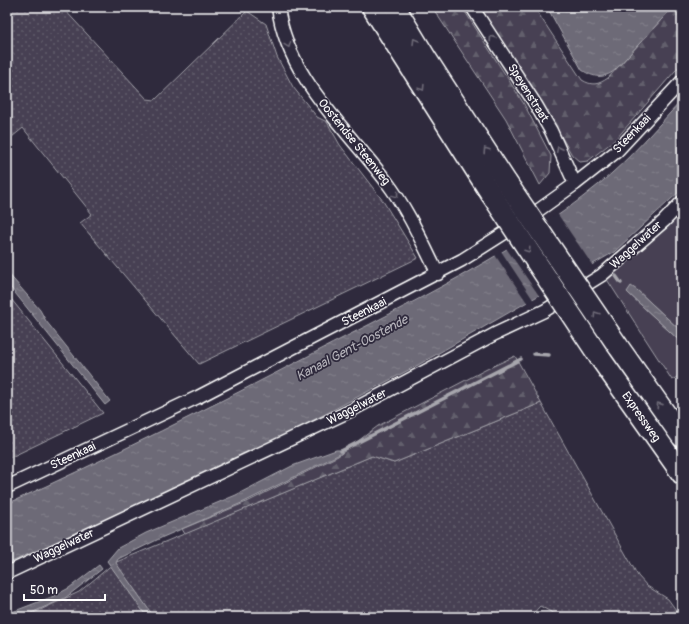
<svg xmlns="http://www.w3.org/2000/svg" width="689" height="624" viewBox="0 0 689 624" font-family="Pangolin,sans-serif">
  <style>
    .grass { fill: url(#grass-dots); stroke: #a2a0a8 }
    .forest { fill: url(#forest-firs); stroke: #a2a0a8 }
    .green { fill: #464152; stroke: #a2a0a8 }
    .water { fill: url(#water-ripples); stroke: #a7a6ad }
    .pier { fill: #2f2a3d }
    .lines { fill: none; stroke-linecap: round; stroke-linejoin: round }
    .stream { stroke: #a7a6ad; stroke-width: 3.5 }
    .minor-casing { stroke: #fff; stroke-width: 15 }
    .trunk-casing { stroke: #fff; stroke-width: 23 }
    .minor { stroke: #2f2a3d; stroke-width: 12 }
    .trunk { stroke: #2f2a3d; stroke-width: 20 }
    .trunk-bridge-casing { stroke: #fff; stroke-width: 23; stroke-linecap: butt }
    .trunk-bridge { stroke: #2f2a3d; stroke-width: 20 }
    .oneway { stroke: #6d6a77 }
    .labels { text-anchor: middle; dominant-baseline: central; stroke-width: 3.5; stroke-linejoin: round; paint-order: stroke }
    .street-label { font-size: 12px; fill: #fff; stroke: #2f2a3d }
    .water-label { font-size: 13px; font-style: italic; fill: #b6b4bb; stroke: #2f2a3d }
  </style>
  <defs>
    <pattern id="grass-dots" width="8" height="8" patternUnits="userSpaceOnUse"><rect width="8" height="8" fill="#464152"/><path d="M2 2h.1M6 6h.1" fill="none" stroke="#625e6c" stroke-width="1.8" stroke-linecap="round"/></pattern>
    <pattern id="forest-firs" width="22" height="20" patternUnits="userSpaceOnUse"><rect width="22" height="20" fill="#464152"/><path d="M5 1l3.5 6h-7zM16 11l3.5 6h-7z" fill="#625e6c"/></pattern>
    <pattern id="water-ripples" width="26" height="14" patternUnits="userSpaceOnUse"><rect width="26" height="14" fill="#6d6a77"/><path d="M2 4q2-2 4 0t4 0M15 11q2-2 4 0t4 0" fill="none" stroke="#83808b"/></pattern>
  </defs>
  <rect width="100%" height="100%" fill="#2f2a3d"/>
  <filter id="ink" filterUnits="userSpaceOnUse"><feTurbulence type="fractalNoise" baseFrequency=".025" numOctaves="2"/><feDisplacementMap in="SourceGraphic" scale="8" xChannelSelector="R" yChannelSelector="G"/><feConvolveMatrix kernelMatrix="1 2 1 2 8 2 1 2 1" color-interpolation-filters="sRGB"/></filter>
  <g filter="url(#ink)">
    <!-- grass -->
    <g class="grass">
      <polygon points="7,7 62,7 147,99 155,100 247,11 266,24 277,57 293,87 317,117 327,122 340,145 383,201 418,258 199,364 80,223 92,214 23,128 7,141"/>
      <polygon points="7,294 103,413 7,459"/>
      <polygon points="541,403 638,576 647,586 668,599 681,617 560,617 540,606 530,617 25,617 79,592 114,563 372,456 394,463"/>
    </g>
    <!-- forest -->
    <g class="forest">
      <polygon points="432,7 462,7 524,104 551,156 550,173 540,185 506,119"/>
      <path d="M 478,7 L 534,7 L 582,80 C 592,86 598,85 608,78 L 673,7 L 682,7 L 682,63 L 616,139 L 588,161 L 580,162 L 572,155 L 542,103 Z"/>
      <polygon points="515,356 541,403 394,463 372,456 185,534 182,529 249,501 338,456 378,426 487,369"/>
    </g>
    <!-- green -->
    <polygon class="green" points="682,208 682,332 637,290 627,292 682,343 682,374 672,380 606,278"/>
    <!-- water -->
    <g class="water">
      <path d="M 547,7 L 673,7 L 615,70 C 604,79 594,78 582,70 Z"/>
      <path d="M 682,100 L 682,189 L 614,252 L 418,365 L 293,431 L 179,486 L 7,564 L 7,504 C 111,457 213,406 314,353 C 412,302 512,255 598,185 C 629,160 655,129 682,100 Z"/>
      <polygon points="7,272 40,310 46,321 110,401 105,405 7,283"/>
      <polygon points="631,286 637,290 682,332 682,343 627,292"/>
      <polygon points="336,450 341,450 342,453 244,502 163,537 118,559 116,563 154,617 147,617 107,561 118,548 146,533 236,495 292,466"/>
      <polygon points="99,565 102,569 65,598 22,617 7,617 7,614 54,596 69,588"/>
    </g>
    <!-- pier -->
    <g class="pier">
      <polygon points="557,213 593,266 540,297 506,248"/>
      <polygon points="501,251 534,301 528,304 495,255"/>
    </g>
    <g class="lines">
      <!-- stream -->
      <g class="stream">
        <polyline points="616,276 621,283"/>
        <polyline points="534,354 549,355"/>
        <polyline points="341,451 521,359"/>
      </g>
      <defs>
        <g id="minor">
          <path d="M 278,7 C 287,77 345,127 386,181 C 408,210 422,242 438,274"/>
          <polyline points="472,7 536,105 551,131 575,184"/>
          <polyline points="7,487 198,397 462,260 522,222 575,184 617,151 682,81"/>
          <polyline points="7,573 350,411 495,334 544,311 602,275 664,221 682,202"/>
        </g>
        <g id="trunk">
          <polyline points="372,7 491,194"/>
          <polyline points="395,7 426,58 507,183"/>
          <polyline points="618,346 682,437"/>
          <polyline points="600,358 682,474"/>
        </g>
      </defs>
      <!-- minor casing -->
      <use href="#minor" class="minor-casing"/>
      <!-- trunk casing -->
      <use href="#trunk" class="trunk-casing"/>
      <!-- minor -->
      <use href="#minor" class="minor"/>
      <!-- trunk -->
      <use href="#trunk" class="trunk"/>
      <defs>
        <g id="trunk-bridge">
          <polyline points="507,183 618,346"/>
          <polyline points="491,194 600,358"/>
        </g>
      </defs>
      <!-- trunk-bridge casing -->
      <use href="#trunk-bridge" class="trunk-bridge-casing"/>
      <!-- trunk-bridge -->
      <use href="#trunk-bridge" class="trunk-bridge"/>
    </g>
    <!-- one-way arrows -->
    <defs><path id="oneway-chevron" d="M-2-3.5L2.5 0L-2 3.5" fill="none" stroke-width="1.6" stroke-linecap="round" stroke-linejoin="round"/></defs>
    <g class="oneway">
      <use href="#oneway-chevron" transform="translate(492 38) rotate(-123)"/>
      <use href="#oneway-chevron" transform="translate(415 41) rotate(-121)"/>
      <use href="#oneway-chevron" transform="translate(288 45) rotate(69)"/>
      <use href="#oneway-chevron" transform="translate(422 88) rotate(58)"/>
      <use href="#oneway-chevron" transform="translate(559 149) rotate(-115)"/>
      <use href="#oneway-chevron" transform="translate(486 150) rotate(-123)"/>
      <use href="#oneway-chevron" transform="translate(396 195) rotate(54)"/>
      <use href="#oneway-chevron" transform="translate(528 250) rotate(56)"/>
      <use href="#oneway-chevron" transform="translate(596 314) rotate(-124)"/>
      <use href="#oneway-chevron" transform="translate(659 405) rotate(-125)"/>
    </g>
  </g>
  <g class="labels">
    <!-- street labels -->
    <g class="street-label">
      <text transform="translate(528 93) rotate(58)">Speyenstraat</text>
      <text transform="translate(632 134) rotate(-46)">Steenkaai</text>
      <text transform="translate(354 142) rotate(51)">Oostendse Steenweg</text>
      <text transform="translate(636 245) rotate(-42)">Waggelwater</text>
      <text transform="translate(364 312) rotate(-27)">Steenkaai</text>
      <text transform="translate(357 407) rotate(-27)">Waggelwater</text>
      <text transform="translate(641 417) rotate(55)">Expressweg</text>
      <text transform="translate(73 456) rotate(-25)">Steenkaai</text>
      <text transform="translate(64 546) rotate(-25)">Waggelwater</text>
    </g>
    <!-- water labels -->
    <g class="water-label">
      <text transform="translate(352 348) rotate(-28)">Kanaal Gent-Oostende</text>
    </g>
  </g>
  <!-- margin -->
  <rect width="689" height="624" fill="none" stroke="#2f2a3d" stroke-width="24"/>
  <rect x="12" y="12" width="665" height="600" fill="none" stroke="#fff" stroke-width="1.5" filter="url(#ink)"/>
  <!-- scale -->
  <path d="M24 594v6h81v-6" fill="none" stroke="#ffffff" stroke-width="2"/>
  <text x="30" y="594" font-size="12" fill="#ffffff" stroke="#2f2a3d" stroke-width="3" paint-order="stroke">50 m</text>
</svg>
